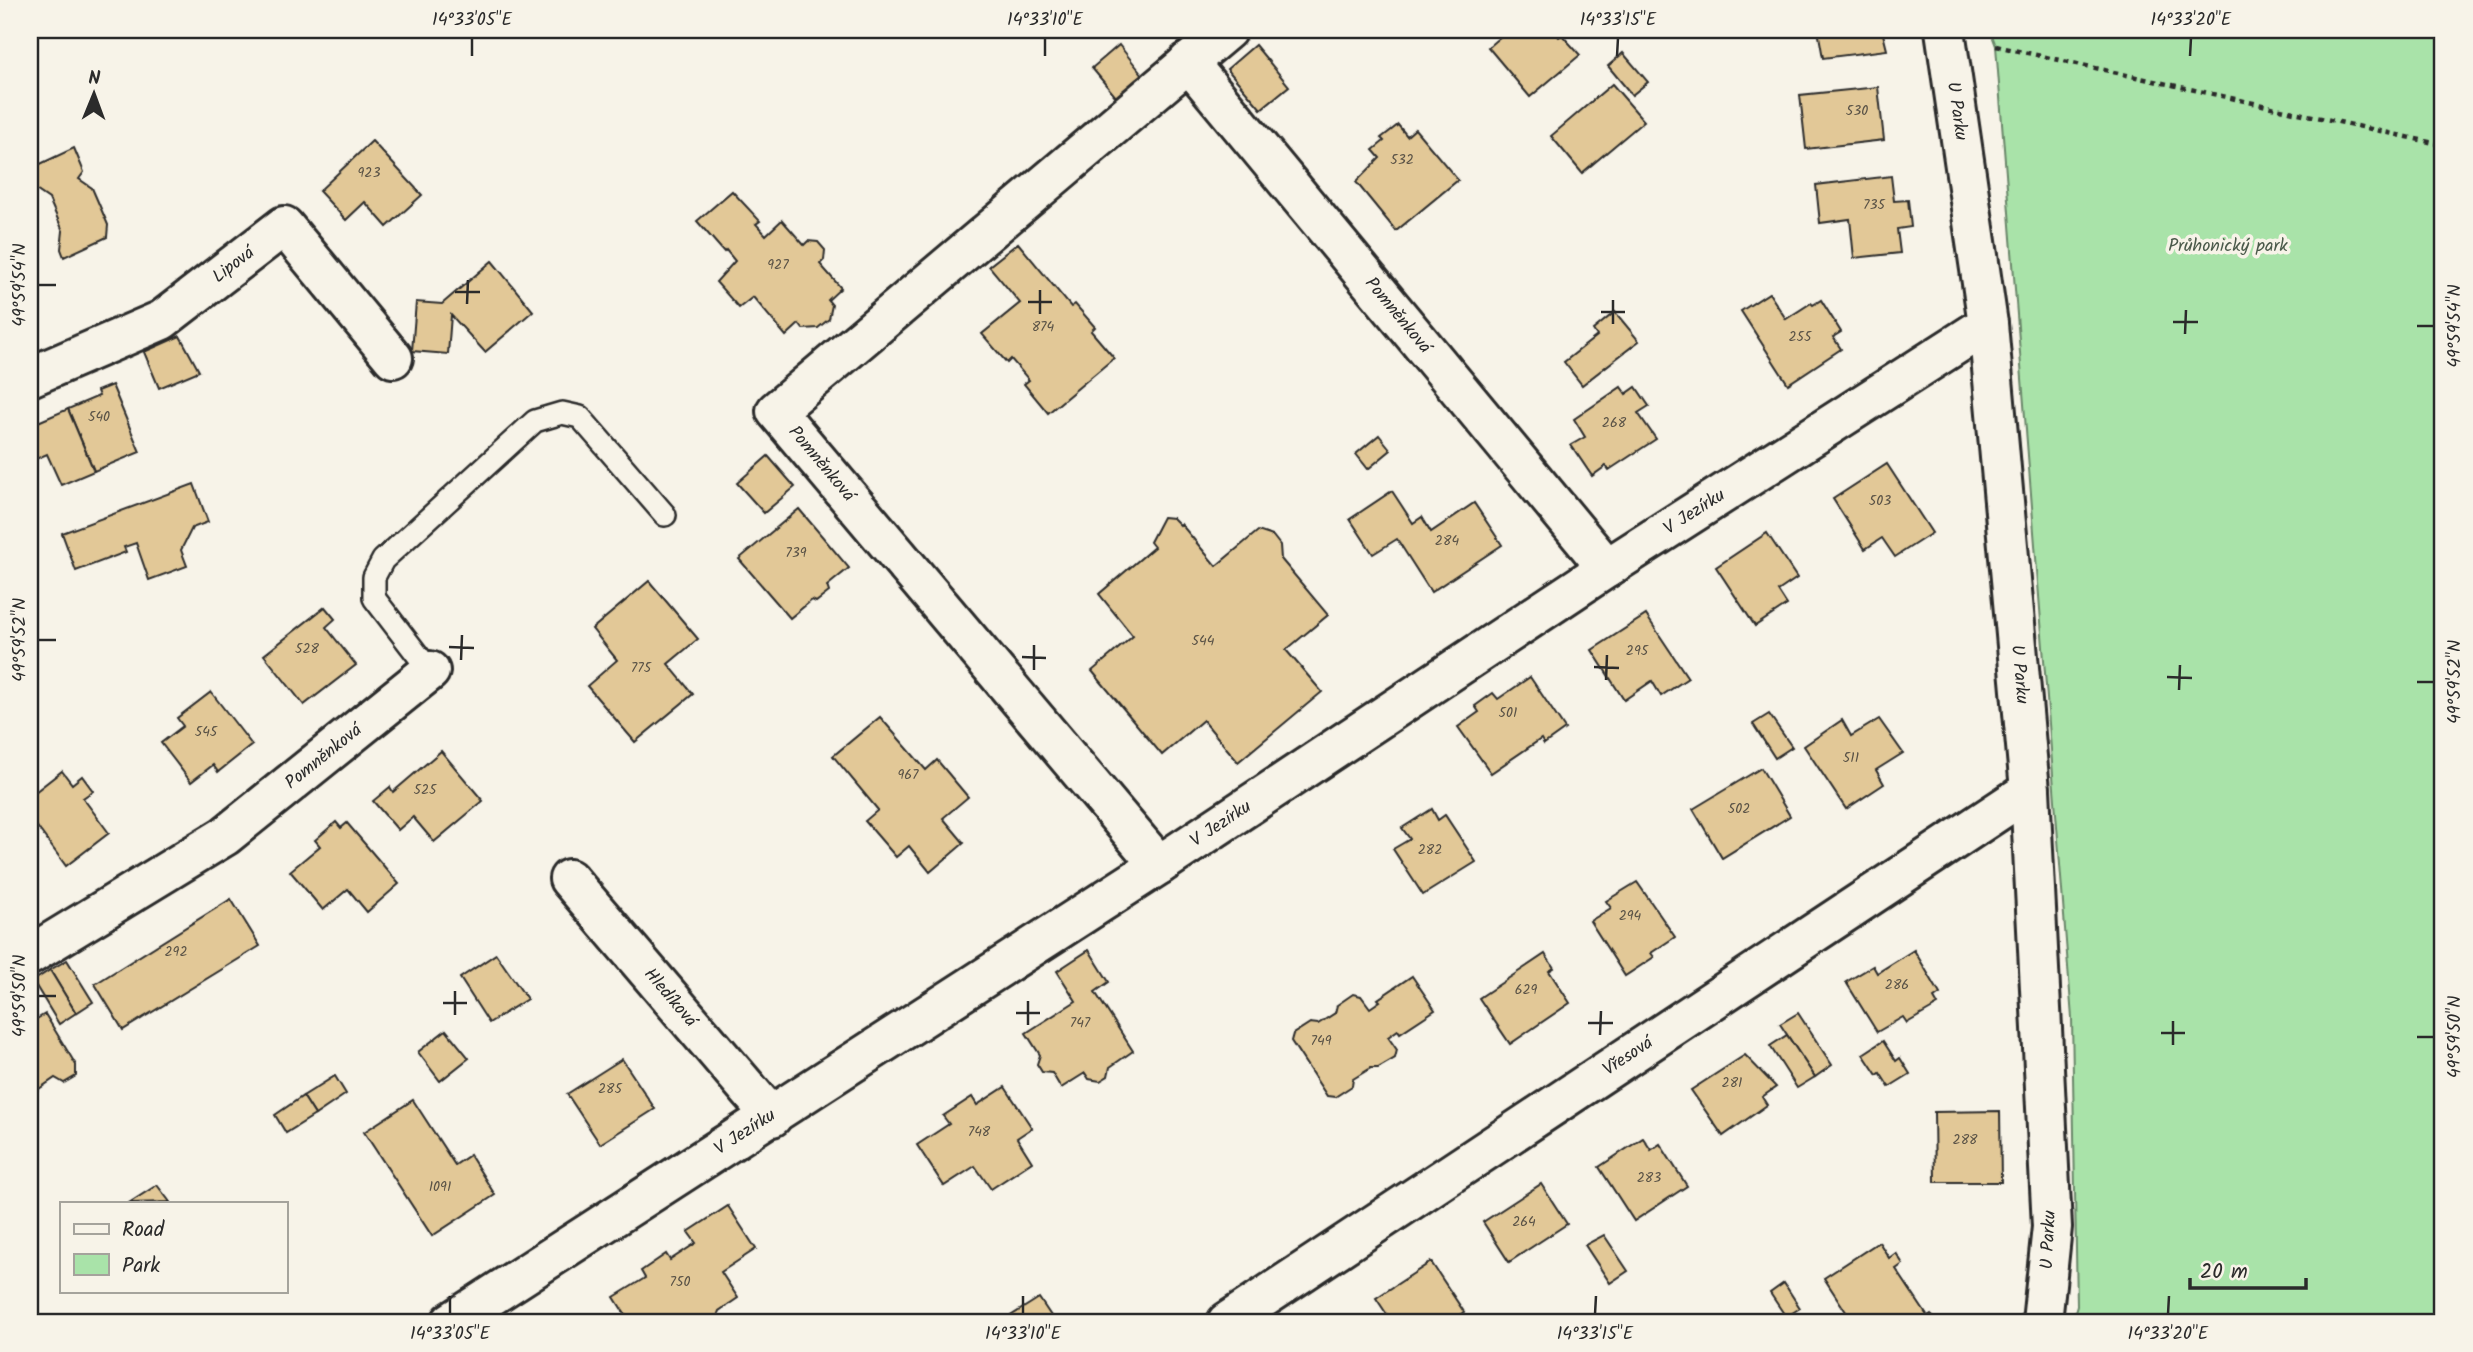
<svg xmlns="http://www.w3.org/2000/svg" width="2473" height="1352" viewBox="0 0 2473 1352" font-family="Kalam,sans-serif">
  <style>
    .green { fill: #a9e3a9; stroke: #6a876a; stroke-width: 2 }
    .building { fill: #e2c897; stroke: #2b2b2b; stroke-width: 2 }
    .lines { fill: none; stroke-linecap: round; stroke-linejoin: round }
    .service-casing { stroke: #2b2b2b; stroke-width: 26 }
    .minor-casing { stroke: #2b2b2b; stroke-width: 44 }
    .path { stroke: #2b2b2b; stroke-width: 4.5; stroke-dasharray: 5 5; stroke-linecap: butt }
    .service { stroke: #f7f3e8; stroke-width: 21 }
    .minor { stroke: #f7f3e8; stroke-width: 38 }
    .ticks { fill: none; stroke: #2b2b2b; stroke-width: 2.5 }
    .labels { text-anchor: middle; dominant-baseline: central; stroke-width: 7; stroke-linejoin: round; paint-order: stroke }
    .number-label { font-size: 14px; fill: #595246 }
    .street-label { font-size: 18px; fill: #2b2b2b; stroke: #f7f3e8 }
    .park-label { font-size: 18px; fill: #4a594a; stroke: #f7f3e8 }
    .neatline { fill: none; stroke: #2b2b2b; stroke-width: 2.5 }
    .ticks-label { font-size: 18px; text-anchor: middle; fill: #2b2b2b }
  </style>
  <rect width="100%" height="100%" fill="#f7f3e8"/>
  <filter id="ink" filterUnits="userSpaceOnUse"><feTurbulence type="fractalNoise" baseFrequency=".0143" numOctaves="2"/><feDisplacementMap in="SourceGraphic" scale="14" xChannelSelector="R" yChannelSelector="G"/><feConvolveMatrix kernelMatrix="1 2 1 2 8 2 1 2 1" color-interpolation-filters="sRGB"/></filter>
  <g filter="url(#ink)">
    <!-- green -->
    <polygon class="green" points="1990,30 2443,30 2443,1322 2072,1322 2077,1306 2072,1018 1996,46"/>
    <!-- building -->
    <g class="building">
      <polygon points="1508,30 1553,30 1559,37 1562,35 1580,55 1530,97 1488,47"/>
      <polygon points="1818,30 1882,30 1887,50 1823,58"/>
      <polygon points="1119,45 1143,75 1116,97 1092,68"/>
      <polygon points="1255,45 1289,86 1261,109 1227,69"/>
      <polygon points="1623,53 1648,82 1632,95 1608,66"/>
      <polygon points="1612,84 1644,121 1582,173 1551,136"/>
      <polygon points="1878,87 1884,140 1806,149 1800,95"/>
      <polygon points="1398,125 1407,136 1415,129 1458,180 1396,231 1356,182 1380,158 1373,150 1384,141 1381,138"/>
      <polygon points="372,141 422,195 387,227 365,202 346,220 319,191"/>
      <polygon points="74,148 84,172 79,179 92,188 108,225 107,237 64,257 61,249 63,231 49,199 33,188 36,166"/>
      <polygon points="1891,176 1894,201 1908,200 1911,227 1897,229 1900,253 1854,258 1850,219 1820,223 1816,185"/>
      <polygon points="732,191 760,221 756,224 766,235 782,220 804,245 808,241 818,242 825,250 824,260 820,264 841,288 828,300 832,305 829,319 818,328 803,329 799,324 786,336 753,297 739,308 716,282 735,261 726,250 724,252 697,221"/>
      <polygon points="1018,243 1071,307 1075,304 1095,327 1091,331 1114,358 1048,413 1024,384 1029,380 1011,359 1007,363 982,334 1020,303 989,266"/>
      <polygon points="492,261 533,311 485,352 451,315 448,354 412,351 416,302 442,304"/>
      <polygon points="1769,293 1786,319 1811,303 1813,305 1821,300 1841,332 1833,337 1841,349 1788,384 1741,311"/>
      <polygon points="1615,312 1639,341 1582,385 1564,362 1597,336 1593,330"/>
      <polygon points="180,336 199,371 159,388 144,352"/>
      <polygon points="112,385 140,452 94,471 68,409 99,396 97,391"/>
      <polygon points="1621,387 1626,394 1636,387 1649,406 1638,413 1656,439 1609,470 1606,466 1592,476 1571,445 1585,437 1574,419"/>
      <polygon points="68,409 94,471 61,485 47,454 36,459 30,444 30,421 37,418 38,422"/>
      <polygon points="1379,435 1391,450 1368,469 1356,454"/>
      <polygon points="768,456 795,487 764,513 737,483"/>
      <polygon points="1887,464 1932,533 1895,557 1882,538 1865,549 1833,499"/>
      <polygon points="194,484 208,522 192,528 181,550 187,566 149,580 136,543 124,547 126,552 76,571 62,533"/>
      <polygon points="1392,491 1413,523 1422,517 1431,532 1474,503 1502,545 1431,592 1397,539 1373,554 1350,519"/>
      <polygon points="799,509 849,568 827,586 829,592 816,602 812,600 790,618 739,559"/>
      <polygon points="1163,517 1173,518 1180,525 1181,524 1216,566 1258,531 1273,536 1280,545 1281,559 1328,615 1286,650 1322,692 1238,762 1203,720 1162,755 1092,671 1133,636 1099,594 1154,547 1150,542"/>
      <polygon points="1767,533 1797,578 1778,591 1787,605 1755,626 1716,567"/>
      <polygon points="649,581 698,639 668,664 693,694 635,742 587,686 617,660 592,629"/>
      <polygon points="325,607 335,619 326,627 356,665 304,705 264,655"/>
      <polygon points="1646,615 1688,678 1661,696 1652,681 1624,700 1592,650"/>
      <polygon points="1530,677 1565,729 1544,744 1541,739 1491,773 1458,727 1479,712 1475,706 1493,693 1498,699"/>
      <polygon points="211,692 252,745 218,772 213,765 191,782 161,743 183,726 177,718"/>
      <polygon points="1769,714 1792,747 1775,758 1753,724"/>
      <polygon points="880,717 926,770 937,760 968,797 943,818 964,843 930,872 909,846 896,857 865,821 878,810 833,756"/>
      <polygon points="1879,719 1903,753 1876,770 1884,784 1846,809 1804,746 1842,720 1851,736"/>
      <polygon points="441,751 483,801 434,842 413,817 398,830 373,801 390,787 393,792"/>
      <polygon points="1761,768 1790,816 1722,858 1693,809"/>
      <polygon points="62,771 72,784 82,776 93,791 83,798 109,833 66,866 30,817 30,796"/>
      <polygon points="1432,809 1438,820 1445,815 1476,862 1423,895 1393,849 1410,839 1402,828"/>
      <polygon points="336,822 341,828 347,823 399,884 367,912 348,889 323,910 290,871 320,846 315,840"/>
      <polygon points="1637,882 1675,937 1651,953 1654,957 1625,976 1590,921 1611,908 1606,901"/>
      <polygon points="231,899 260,946 123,1030 95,984"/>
      <polygon points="1089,950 1109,982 1095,992 1133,1051 1110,1067 1108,1076 1100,1081 1089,1079 1085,1073 1061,1088 1052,1073 1042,1072 1037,1064 1040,1055 1026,1033 1076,1001 1057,971"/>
      <polygon points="1914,950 1940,994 1934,998 1938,1005 1907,1023 1903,1017 1877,1032 1846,982 1873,966 1877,973"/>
      <polygon points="496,954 527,999 489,1023 460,978"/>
      <polygon points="1545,954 1554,968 1549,971 1570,1003 1510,1044 1479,998"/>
      <polygon points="67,960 93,1002 76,1013 50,970"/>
      <polygon points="50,970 76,1013 59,1024 33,981"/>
      <polygon points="1412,976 1435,1010 1400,1033 1398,1030 1388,1037 1397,1050 1395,1058 1378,1068 1371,1068 1353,1079 1352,1086 1335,1097 1327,1096 1291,1041 1293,1034 1310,1023 1318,1024 1335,1013 1337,1005 1353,994 1361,996 1370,1008 1380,1001 1378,999"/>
      <polygon points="1798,1013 1832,1065 1815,1077 1780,1024"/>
      <polygon points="45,1014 76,1065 76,1076 64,1083 55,1078 30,1095 30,1023"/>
      <polygon points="446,1030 469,1058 440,1081 418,1052"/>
      <polygon points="1787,1035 1815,1077 1797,1088 1770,1046"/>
      <polygon points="1883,1041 1896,1061 1900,1058 1910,1074 1889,1087 1880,1073 1877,1075 1863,1054"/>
      <polygon points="1745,1055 1776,1087 1762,1097 1767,1105 1723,1136 1691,1090"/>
      <polygon points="622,1059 655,1109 600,1144 567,1094"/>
      <polygon points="335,1076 346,1094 315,1115 303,1096"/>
      <polygon points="1005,1087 1032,1128 1017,1138 1032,1162 991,1189 975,1166 944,1186 917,1145 949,1124 943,1116 972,1097 977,1105"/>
      <polygon points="303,1096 315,1115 286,1133 275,1115"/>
      <polygon points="413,1100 455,1165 470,1155 495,1195 432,1236 364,1132"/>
      <polygon points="2000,1111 2001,1182 1935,1182 1934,1112"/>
      <polygon points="1643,1138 1651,1150 1660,1144 1687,1186 1634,1221 1599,1167"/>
      <polygon points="1541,1184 1567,1224 1509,1262 1483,1222"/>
      <polygon points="157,1185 170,1202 129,1203"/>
      <polygon points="728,1206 756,1249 721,1272 738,1298 719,1311 715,1322 625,1322 626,1316 614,1297 645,1278 641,1271 666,1254 670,1260 696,1243 688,1232"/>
      <polygon points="1604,1235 1628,1271 1610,1283 1585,1245"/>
      <polygon points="1879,1242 1889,1258 1896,1253 1903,1264 1896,1269 1928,1317 1931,1315 1933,1317 1930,1320 1931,1322 1844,1322 1850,1318 1824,1278"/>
      <polygon points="1431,1262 1464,1312 1448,1322 1392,1322 1376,1298"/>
      <polygon points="1784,1283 1800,1308 1786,1317 1770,1293"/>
      <polygon points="1039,1298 1055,1322 1001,1322"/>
    </g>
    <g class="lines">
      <defs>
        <polyline id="service" points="430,671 374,598 374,577 383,560 535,421 562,413 580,417 665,515"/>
        <g id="minor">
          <path id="s1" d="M 1945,30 L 1988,324 L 2030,790 L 2052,1227 L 2042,1322"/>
          <path id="s2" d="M 1188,62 L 1607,568"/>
          <path id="s3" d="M 30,377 L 162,320 L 284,226 L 393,358"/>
          <polyline points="1159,865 776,411 1227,30"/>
          <path id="s4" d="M 569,879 L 772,1117"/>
          <path id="s5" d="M 30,955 L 225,836 L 430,671"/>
          <path id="s6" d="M 451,1322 L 1159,865 L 1607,568 L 1988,324"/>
          <path id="s7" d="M 1227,1322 L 2030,790"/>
        </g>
      </defs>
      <!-- service casing -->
      <use href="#service" class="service-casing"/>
      <!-- minor casing -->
      <use href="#minor" class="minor-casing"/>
      <!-- path -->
      <g class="path">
        <polyline points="1996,46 2443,145"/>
        <polyline points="2405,1322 2443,1314"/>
      </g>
      <!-- service -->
      <use href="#service" class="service"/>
      <!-- minor -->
      <use href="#minor" class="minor"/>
    </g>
  </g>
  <!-- ticks -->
  <path class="ticks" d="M 472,56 L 472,38M 1045,56 L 1045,38M 1617,56 L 1618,38M 2190,56 L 2191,38M 38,285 L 56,285M 455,292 L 480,292M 1028,302 L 1052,302M 467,304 L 468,280M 1601,312 L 1625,312M 1040,314 L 1040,290M 2173,322 L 2198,322M 1613,324 L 1613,300M 2417,326 L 2434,326M 2185,334 L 2186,310M 38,640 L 56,640M 449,647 L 474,648M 1022,657 L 1046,658M 461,660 L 462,635M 1594,667 L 1619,668M 1034,670 L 1034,645M 2167,677 L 2192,678M 1606,680 L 1607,655M 2417,682 L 2434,682M 2179,690 L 2180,665M 38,996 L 56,996M 443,1003 L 467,1003M 1016,1013 L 1040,1013M 455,1015 L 455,991M 1588,1023 L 1613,1023M 1028,1025 L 1028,1001M 2161,1033 L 2185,1033M 1600,1035 L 1601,1011M 2417,1037 L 2434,1037M 2173,1045 L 2173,1021M 450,1314 L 450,1296M 1023,1314 L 1023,1296M 1595,1314 L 1596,1296M 2168,1314 L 2169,1296"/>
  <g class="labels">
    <!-- number labels -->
    <g class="number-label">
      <text x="1857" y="111">530</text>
      <text x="1402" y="160">532</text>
      <text x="369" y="173">923</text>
      <text x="1874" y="205">735</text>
      <text x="778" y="265">927</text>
      <text x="1043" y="327">874</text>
      <text x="1800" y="337">255</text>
      <text x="99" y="417">540</text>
      <text x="1614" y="423">268</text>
      <text x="1880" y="501">503</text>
      <text x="1447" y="541">284</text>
      <text x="796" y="553">739</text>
      <text x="1203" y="641">544</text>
      <text x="307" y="649">528</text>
      <text x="1637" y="651">295</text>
      <text x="641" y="668">775</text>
      <text x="1508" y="713">501</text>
      <text x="206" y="732">545</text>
      <text x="1851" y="758">511</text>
      <text x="908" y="775">967</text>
      <text x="425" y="790">525</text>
      <text x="1739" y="809">502</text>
      <text x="1430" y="850">282</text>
      <text x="1630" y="916">294</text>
      <text x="176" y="952">292</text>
      <text x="1897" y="985">286</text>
      <text x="1526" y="990">629</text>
      <text x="1080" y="1023">747</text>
      <text x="1321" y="1041">749</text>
      <text x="1732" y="1083">281</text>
      <text x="610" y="1089">285</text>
      <text x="979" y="1132">748</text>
      <text x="1965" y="1140">288</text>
      <text x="1649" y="1178">283</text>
      <text x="440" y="1187">1091</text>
      <text x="1524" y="1222">264</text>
      <text x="680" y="1282">750</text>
    </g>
    <!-- street labels -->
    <g class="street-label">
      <text stroke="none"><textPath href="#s1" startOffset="82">U Parku</textPath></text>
      <text stroke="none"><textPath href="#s3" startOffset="234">Lipová</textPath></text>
      <text stroke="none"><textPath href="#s2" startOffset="329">Pomněnková</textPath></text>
      <text transform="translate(821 464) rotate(50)">Pomněnková</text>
      <text stroke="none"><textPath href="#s6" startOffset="1484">V Jezírku</textPath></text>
      <text stroke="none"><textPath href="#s1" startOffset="649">U Parku</textPath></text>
      <text stroke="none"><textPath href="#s5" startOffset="355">Pomněnková</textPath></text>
      <text stroke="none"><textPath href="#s6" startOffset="917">V Jezírku</textPath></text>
      <text stroke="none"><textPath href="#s4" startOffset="156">Hledíková</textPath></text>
      <text stroke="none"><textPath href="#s7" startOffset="481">Vřesová</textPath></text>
      <text stroke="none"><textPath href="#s6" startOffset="350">V Jezírku</textPath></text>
      <text transform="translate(2049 1240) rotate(-87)">U Parku</text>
    </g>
    <!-- park labels -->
    <g class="park-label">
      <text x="2228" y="246">Průhonický park</text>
    </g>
  </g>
  <!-- margin -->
  <rect width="2473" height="1352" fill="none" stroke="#f7f3e8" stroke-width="77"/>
  <!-- legend -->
  <rect x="60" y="1202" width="228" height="91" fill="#f7f3e8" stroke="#a5a39c" stroke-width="2"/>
  <rect x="74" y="1224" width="35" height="10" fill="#f7f3e8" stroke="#a5a39c" stroke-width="2"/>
  <text x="122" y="1236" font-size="21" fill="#2b2b2b">Road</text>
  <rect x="74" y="1254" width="35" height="21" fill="#a9e3a9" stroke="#a5a39c" stroke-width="2"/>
  <text x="122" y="1272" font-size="21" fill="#2b2b2b">Park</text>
  <!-- north arrow -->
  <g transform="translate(94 94) rotate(1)" stroke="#f7f3e8" stroke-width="5" paint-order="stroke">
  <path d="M0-5L12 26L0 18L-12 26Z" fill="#2b2b2b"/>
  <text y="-10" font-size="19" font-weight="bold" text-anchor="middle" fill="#2b2b2b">N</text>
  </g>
  <!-- scale -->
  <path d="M2190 1278v10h116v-10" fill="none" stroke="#2b2b2b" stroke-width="3.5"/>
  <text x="2200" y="1278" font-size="21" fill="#2b2b2b" stroke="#f7f3e8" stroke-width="5" paint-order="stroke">20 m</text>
  <rect x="38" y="38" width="2396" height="1276" class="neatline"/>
  <g class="ticks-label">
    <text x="472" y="25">14°33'05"E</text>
    <text x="1045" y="25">14°33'10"E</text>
    <text x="1618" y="25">14°33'15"E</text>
    <text x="2191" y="25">14°33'20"E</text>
    <text transform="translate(19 285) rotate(-90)" y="6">49°59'54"N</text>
    <text transform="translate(2454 326) rotate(-90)" y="6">49°59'54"N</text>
    <text transform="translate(19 640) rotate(-90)" y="6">49°59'52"N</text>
    <text transform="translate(2454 682) rotate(-90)" y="6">49°59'52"N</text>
    <text transform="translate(19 996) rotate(-90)" y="6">49°59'50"N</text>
    <text transform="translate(2454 1037) rotate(-90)" y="6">49°59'50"N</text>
    <text x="450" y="1339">14°33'05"E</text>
    <text x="1023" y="1339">14°33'10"E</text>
    <text x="1595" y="1339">14°33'15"E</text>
    <text x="2168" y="1339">14°33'20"E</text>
  </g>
</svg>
